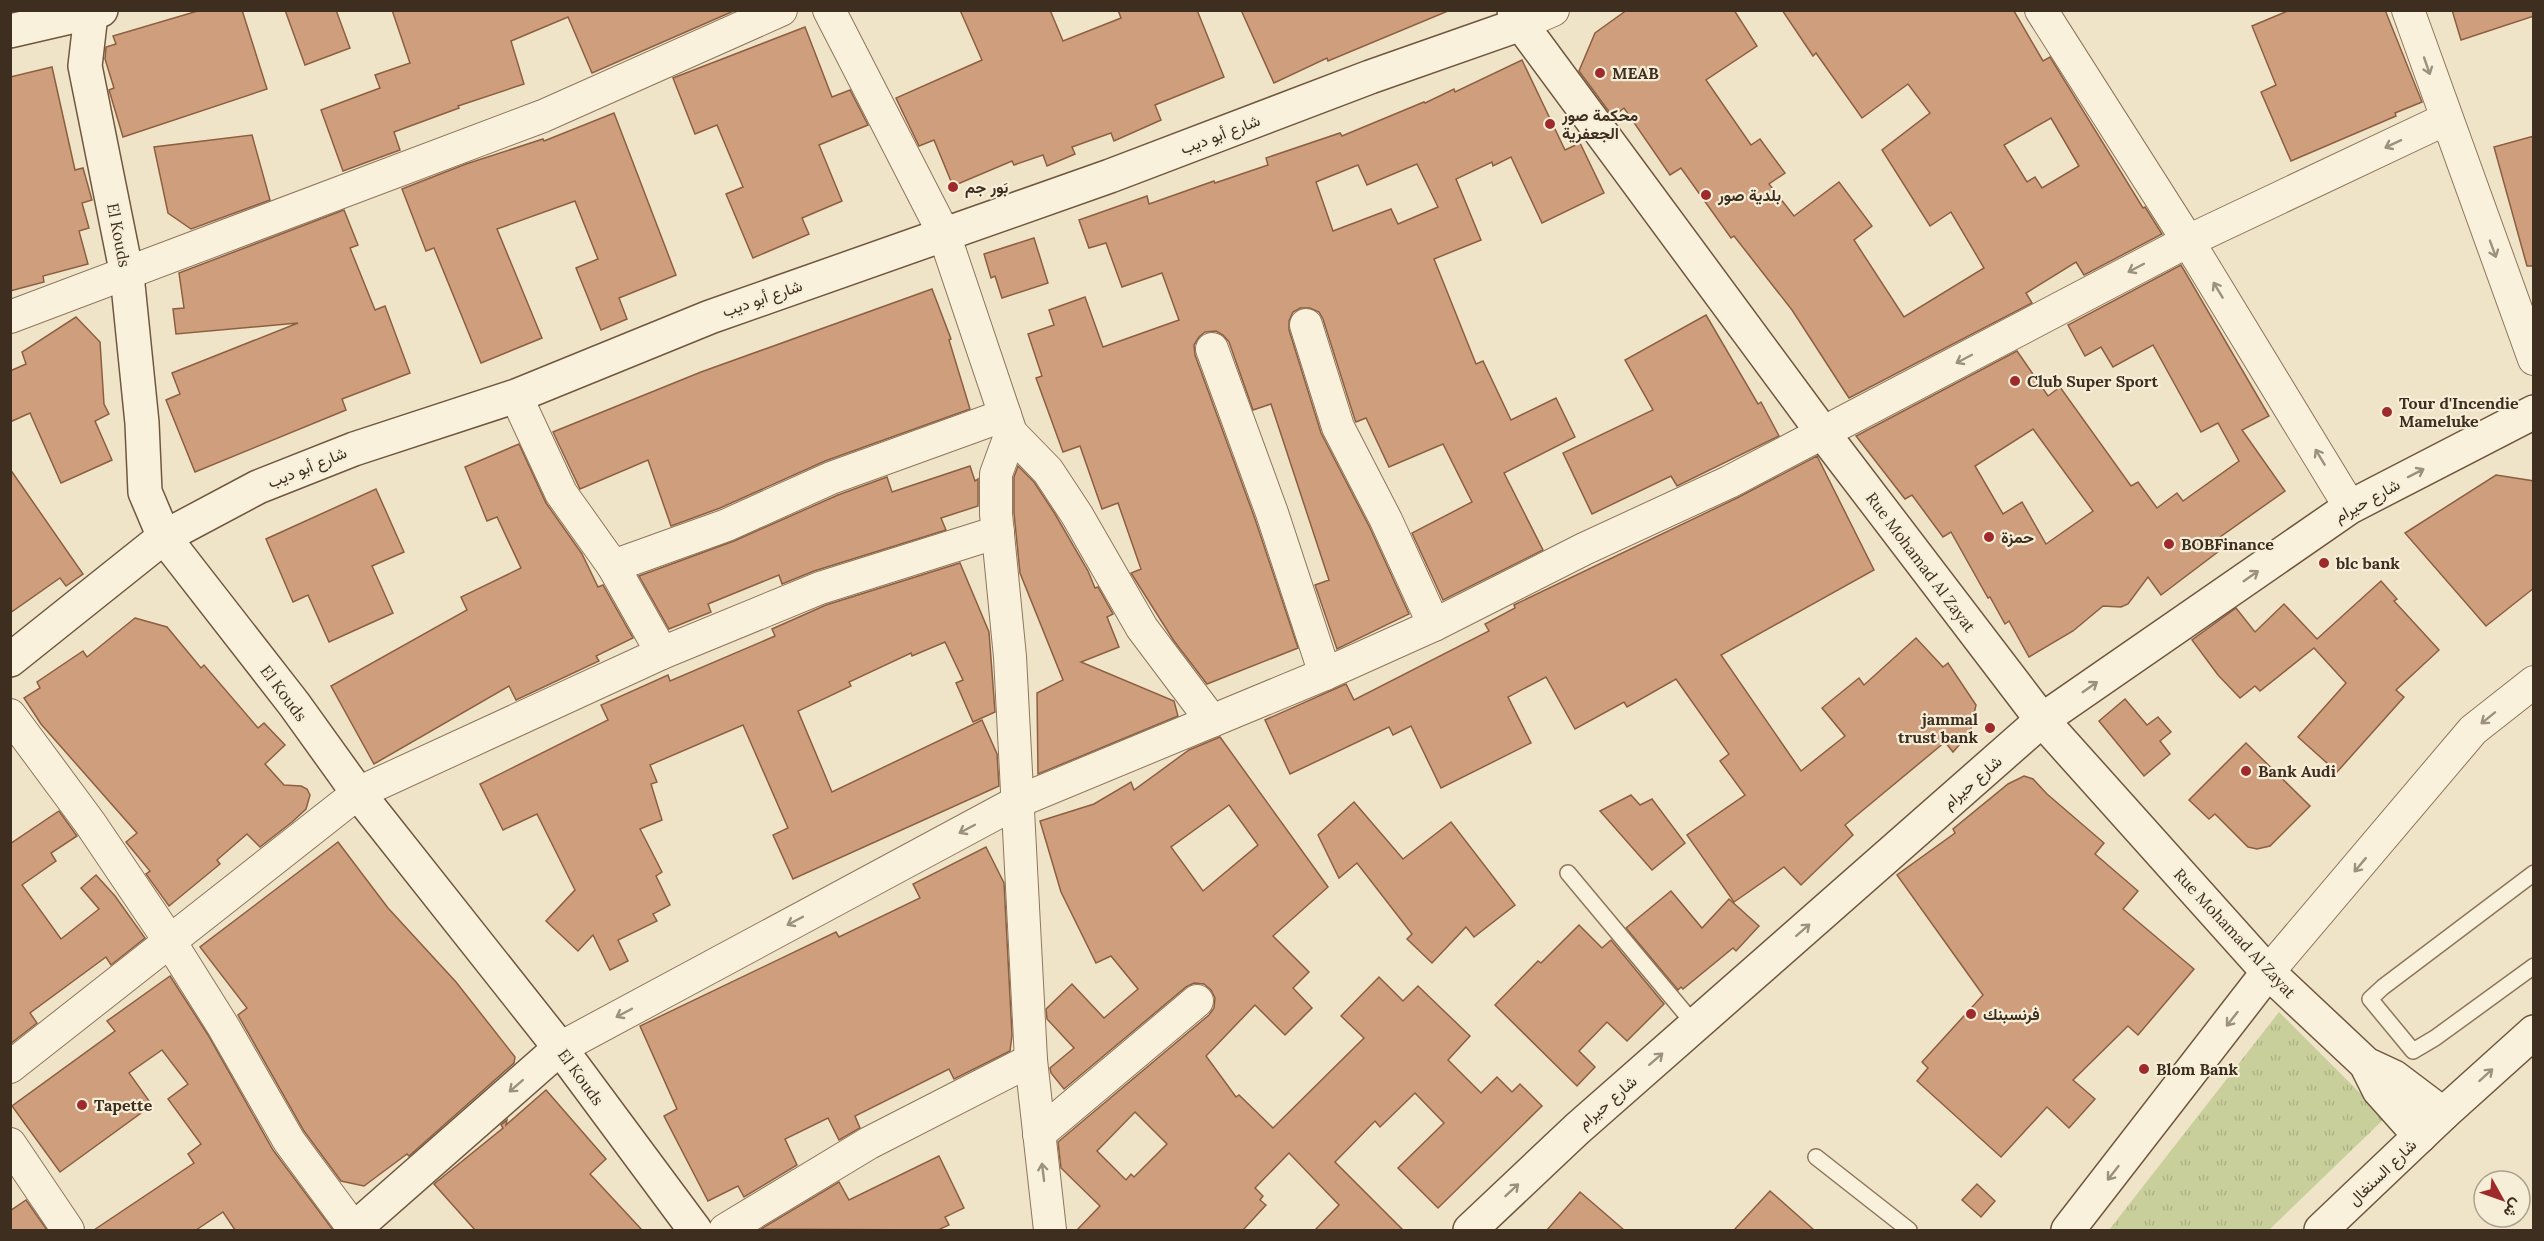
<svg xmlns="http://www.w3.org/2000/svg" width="2544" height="1241" viewBox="0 0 2544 1241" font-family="Lora,Vazirmatn,serif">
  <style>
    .grass { fill: url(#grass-tufts) }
    .building { fill: #cf9f7d; stroke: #8d5f41; stroke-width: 1.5; fill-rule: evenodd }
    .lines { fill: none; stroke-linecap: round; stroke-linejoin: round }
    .lane-casing { stroke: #8d765c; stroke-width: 18 }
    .street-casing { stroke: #8d765c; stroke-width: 34 }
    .secondary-casing { stroke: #6f573f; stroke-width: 36 }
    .lane { stroke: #faf1dc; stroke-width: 15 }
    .street { stroke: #faf1dc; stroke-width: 32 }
    .secondary { stroke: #faf1dc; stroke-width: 33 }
    .oneway { stroke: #9c907e }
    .poi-dot { fill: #9e2a2b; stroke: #f7eed8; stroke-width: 2 }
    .labels { text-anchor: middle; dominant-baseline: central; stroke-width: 4.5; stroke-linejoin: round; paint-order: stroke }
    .poi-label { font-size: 16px; font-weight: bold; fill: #3d2e20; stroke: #f7eed8; text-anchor: start }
    .street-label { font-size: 16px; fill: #3d2e20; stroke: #f7eed8 }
  </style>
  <defs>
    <pattern id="grass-tufts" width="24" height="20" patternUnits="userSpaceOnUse" patternTransform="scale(1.5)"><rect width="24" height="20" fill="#c9cf9b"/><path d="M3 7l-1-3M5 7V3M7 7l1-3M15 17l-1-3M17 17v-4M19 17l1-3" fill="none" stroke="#aeb285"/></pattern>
  </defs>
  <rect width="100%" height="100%" fill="#f0e4c8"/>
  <!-- grass -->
  <polygon class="grass" points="2279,1012 2385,1118 2269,1230 2109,1230"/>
  <!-- building -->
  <g class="building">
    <polygon points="201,10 242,10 267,89 123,137 109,90 114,88 105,59 106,47 116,44 113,36"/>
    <polygon points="285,10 336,10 350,48 305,65"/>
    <polygon points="392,10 736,10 592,73 568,17 511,41 524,84 458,106 459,108 394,132 400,150 343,171 321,110 380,88 375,75 410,63"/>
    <polygon points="960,10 1050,10 1063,41 1121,18 1118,10 1197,10 1224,77 1155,105 1161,120 1114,141 1111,133 1072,147 1075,154 1047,166 1043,155 1014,165 1012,161 953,186 934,140 919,146 896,98 982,60"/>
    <polygon points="1241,10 1448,10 1448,11 1328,61 1327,58 1274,83"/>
    <path d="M 1627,10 L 1734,10 L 1757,46 L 1706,80 L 1751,145 L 1760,139 L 1785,173 L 1769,184 L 1794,216 L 1839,182 L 1872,226 L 1854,240 L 1904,317 L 1984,268 L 1951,212 L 1930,226 L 1882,150 L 1930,113 L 1908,84 L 1862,118 L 1816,53 L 1813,56 L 1782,10 L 2014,11 L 2043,61 L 2050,57 L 2143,208 L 2145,207 L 2162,234 L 2084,275 L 2076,262 L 2026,293 L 2032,303 L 1849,398 L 1792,310 L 1734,236 L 1731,238 L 1681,168 L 1670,175 L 1624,108 L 1613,117 L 1579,71 L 1595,33 ZM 2051,118 L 2079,166 L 2042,188 L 2035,177 L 2027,182 L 2004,145 Z"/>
    <polygon points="2290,10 2385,10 2422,102 2395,113 2396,116 2291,161 2261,92 2276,85 2252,26"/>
    <polygon points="2452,10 2534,10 2534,16 2461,40"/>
    <polygon points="805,27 832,97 850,90 868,125 819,145 842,201 802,218 809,234 753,258 726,194 743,187 717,125 695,134 673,78"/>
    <path d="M 1522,60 L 1565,150 L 1580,143 L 1604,193 L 1542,223 L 1511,157 L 1493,166 L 1492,162 L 1456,179 L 1481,240 L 1434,259 L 1476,364 L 1483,361 L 1511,420 L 1556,398 L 1575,437 L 1504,473 L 1543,550 L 1443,600 L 1412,533 L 1472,502 L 1443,444 L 1389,467 L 1366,418 L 1356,422 L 1355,420 L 1323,319 L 1319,312 L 1310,308 L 1300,308 L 1293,312 L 1289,321 L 1289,330 L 1321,433 L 1370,528 L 1409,614 L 1337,649 L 1315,585 L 1329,580 L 1271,404 L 1253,410 L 1229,342 L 1223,335 L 1216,331 L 1205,332 L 1199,337 L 1194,345 L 1195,355 L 1255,519 L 1298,648 L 1207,684 L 1174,641 L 1131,573 L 1141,569 L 1118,503 L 1102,509 L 1080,446 L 1063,452 L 1036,378 L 1042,376 L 1028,334 L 1054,325 L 1049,310 L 1085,297 L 1103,347 L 1179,320 L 1162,273 L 1122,287 L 1106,243 L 1089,248 L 1079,220 L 1147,196 L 1149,204 L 1214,181 L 1215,183 L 1268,165 L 1266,158 L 1340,133 L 1342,136 L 1424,102 L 1425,103 L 1454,89 L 1455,92 ZM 1417,164 L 1438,207 L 1398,224 L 1391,209 L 1333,231 L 1316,182 L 1358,165 L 1367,185 Z"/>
    <polygon points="52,67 75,170 83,168 92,200 82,203 89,228 79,231 88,264 43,276 44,282 10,291 10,77"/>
    <polygon points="614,113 676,275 619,298 627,319 601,330 576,268 598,259 575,201 497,229 542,338 481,363 434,248 426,251 402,189 466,164 543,139 544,141"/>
    <polygon points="252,135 270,200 191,229 168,213 154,147"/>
    <polygon points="2534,136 2534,266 2527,266 2494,147"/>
    <polygon points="344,210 358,245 350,248 375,310 385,306 410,373 342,399 346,410 195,472 166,400 180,394 172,373 298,323 176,334 173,309 184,308 179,273"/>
    <polygon points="1034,238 1048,283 1002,298 995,276 991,278 984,254"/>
    <path d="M 2181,265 L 2269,416 L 2242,430 L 2285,491 L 2213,542 L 2219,551 L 2161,595 L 2148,577 L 2128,604 L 2121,607 L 2103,606 L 2073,631 L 2029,657 L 2009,621 L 2005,624 L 1990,597 L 1988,598 L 1951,532 L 1943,537 L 1912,495 L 1905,499 L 1856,436 L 2017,351 L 2048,396 L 2060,387 L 2131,486 L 2138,482 L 2157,508 L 2177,493 L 2183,501 L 2239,461 L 2218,423 L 2201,432 L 2153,345 L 2113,367 L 2101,347 L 2085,356 L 2068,325 ZM 2033,429 L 2093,511 L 2046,544 L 2022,502 L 2003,514 L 1975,466 Z"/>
    <polygon points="932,289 951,339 949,340 970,409 825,461 720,508 671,526 648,460 580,489 553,432 701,372"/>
    <polygon points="1706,315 1758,404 1761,402 1779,436 1677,486 1671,476 1592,514 1563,453 1653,410 1625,360"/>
    <polygon points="76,317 100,342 104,404 109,414 95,421 112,460 61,483 30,413 10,422 10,371 26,364 22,352"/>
    <polygon points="519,444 546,503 582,554 598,587 603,585 633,638 596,656 599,661 516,700 509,686 374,764 331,686 467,610 461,597 521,568 497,517 487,521 465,467"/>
    <polygon points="1817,456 1874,570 1721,655 1801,771 1845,736 1822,708 1859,678 1864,685 1916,638 1943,667 1948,663 1976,705 1970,733 1953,752 1945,742 1845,825 1853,835 1801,885 1784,867 1734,902 1687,835 1745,795 1720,761 1729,754 1676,679 1627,707 1624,702 1575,729 1546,677 1508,697 1531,743 1441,788 1411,726 1393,735 1389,727 1290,774 1265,720 1346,684 1354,700 1489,631 1485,624 1515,608 1514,605 1737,498"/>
    <polygon points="970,466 975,481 978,479 978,506 941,518 946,530 814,571 782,584 779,575 708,604 711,612 669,629 639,576 734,541 838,495 887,477 892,492"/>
    <polygon points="1018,466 1034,482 1055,514 1088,571 1095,588 1098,587 1113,614 1107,617 1119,647 1081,662 1174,701 1178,716 1038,774 1037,693 1063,680 1020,573 1014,513 1014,477"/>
    <polygon points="10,469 83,574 66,586 60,578 10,613"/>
    <polygon points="2496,475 2534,481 2534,588 2486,626 2405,533"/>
    <polygon points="376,489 404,552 372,566 393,613 329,642 308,595 293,602 266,539"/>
    <polygon points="960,563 989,632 995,712 973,722 956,683 963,680 945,642 912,656 911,653 849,682 851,686 798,711 832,792 982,720 997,754 999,786 793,879 773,835 788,828 743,725 650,765 657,782 651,784 662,820 640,829 662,872 656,876 670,905 653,914 657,921 618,940 628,961 610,970 593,935 578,951 546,921 575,890 537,814 503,830 480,784 608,720 601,705 668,675 670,681 775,636 772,629 826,605"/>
    <polygon points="2381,581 2397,599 2394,601 2439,650 2396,690 2404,697 2337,772 2298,737 2346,683 2314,648 2260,691 2255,686 2240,698 2218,675 2192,640 2236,608 2255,632 2284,604 2317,639"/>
    <polygon points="135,618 167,627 201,668 204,665 258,728 264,723 285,745 265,764 284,785 301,786 307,789 310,795 306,809 292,822 260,847 247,834 217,860 220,864 169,906 146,874 150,871 126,842 137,833 41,724 24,698 40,688 37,682 83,651 87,657"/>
    <polygon points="2125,699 2147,725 2158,717 2171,732 2160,741 2170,754 2144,776 2099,721"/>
    <path d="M 1220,737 L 1328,887 L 1273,936 L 1309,972 L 1293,988 L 1312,1008 L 1285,1035 L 1255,1005 L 1206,1056 L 1236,1097 L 1239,1095 L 1273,1128 L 1364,1038 L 1341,1016 L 1379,977 L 1403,1001 L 1418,986 L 1470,1036 L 1448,1060 L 1481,1093 L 1497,1077 L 1512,1092 L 1520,1084 L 1542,1106 L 1438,1208 L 1398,1168 L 1444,1123 L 1415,1093 L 1380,1127 L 1375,1121 L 1335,1162 L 1403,1230 L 1315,1230 L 1339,1205 L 1289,1153 L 1255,1188 L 1263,1196 L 1260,1200 L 1266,1205 L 1243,1230 L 1077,1230 L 1100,1206 L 1061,1168 L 1058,1142 L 1209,1015 L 1214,1008 L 1215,998 L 1211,990 L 1204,984 L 1194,983 L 1186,987 L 1064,1089 L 1051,1073 L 1050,1068 L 1074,1048 L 1047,1019 L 1046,1009 L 1072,984 L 1104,1018 L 1138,989 L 1111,956 L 1096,963 L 1061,892 L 1040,821 L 1094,804 L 1131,782 L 1134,790 L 1189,750 ZM 1229,805 L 1258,845 L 1203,891 L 1171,847 ZM 1135,1112 L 1167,1144 L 1134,1177 L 1131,1174 L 1126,1180 L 1097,1151 Z"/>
    <polygon points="2246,743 2310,806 2270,846 2257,849 2248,847 2215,814 2209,819 2189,800"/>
    <polygon points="2024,776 2033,779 2047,794 2104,843 2095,854 2138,891 2123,909 2194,969 2138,1035 2128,1026 2073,1080 2095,1099 2069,1128 2047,1107 2001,1157 1917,1081 1928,1068 1922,1062 1983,995 1897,875 1955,833 1953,829 2008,784"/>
    <polygon points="1631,795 1640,805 1652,799 1685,843 1652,870 1600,811"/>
    <polygon points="1354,802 1403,859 1451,822 1515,905 1474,937 1466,927 1432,963 1407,939 1412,934 1357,863 1339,878 1318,835"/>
    <polygon points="59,811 77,836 51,853 56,861 22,885 61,939 99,909 81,888 96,875 115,896 145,938 111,965 106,957 30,1013 37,1023 10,1044 10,844"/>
    <polygon points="338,842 388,908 456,982 515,1057 514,1063 409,1156 407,1154 364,1186 341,1181 304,1131 238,1015 247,1008 200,947"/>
    <polygon points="986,847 1004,883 1012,1035 1010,1051 954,1079 949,1069 855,1116 860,1128 839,1140 828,1118 785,1139 797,1165 744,1197 738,1186 708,1201 664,1116 677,1109 640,1026 836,932 839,937 920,898 913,884"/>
    <polygon points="1671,891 1702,928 1729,899 1759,926 1736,951 1733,948 1683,989 1681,987 1678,990 1626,928"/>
    <polygon points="1579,925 1602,948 1611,940 1664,1004 1627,1041 1607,1022 1579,1051 1595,1067 1577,1086 1495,1005 1538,961 1541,963"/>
    <polygon points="170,976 208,1035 273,1150 333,1230 235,1230 223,1212 196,1230 94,1230 194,1163 188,1154 201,1144 168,1099 188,1084 162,1050 129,1073 152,1105 60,1172 12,1106 115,1031 107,1021"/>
    <polygon points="546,1090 606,1159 590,1174 642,1230 475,1230 434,1184 503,1128 501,1125 507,1120 506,1125"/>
    <polygon points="939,1156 964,1208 945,1217 949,1225 938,1230 761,1229 839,1182 849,1200"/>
    <polygon points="1977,1184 1995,1201 1981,1217 1962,1200"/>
    <polygon points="1770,1191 1814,1230 1734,1230"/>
    <polygon points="1580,1192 1624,1230 1547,1230"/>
    <polygon points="26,1200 47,1230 10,1230 10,1211"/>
  </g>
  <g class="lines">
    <defs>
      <g id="lane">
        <polyline points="1568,873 1695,1025"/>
        <polyline points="2534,873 2383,987 2370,999 2413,1051 2435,1038 2534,966"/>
        <polyline points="1816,1157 1909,1230"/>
      </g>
      <g id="street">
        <polyline points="829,10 944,234 1011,433 996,474 996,514 1010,657 1031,1060 1050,1230"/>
        <polyline points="2041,10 2188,241 2350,507"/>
        <polyline points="2408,10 2534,359"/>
        <polyline points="1521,24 1553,10"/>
        <polyline points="10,317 543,116 781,10"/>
        <polyline points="1306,325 1338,427 1386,520 1434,625"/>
        <polyline points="1212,349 1272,513 1325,674"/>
        <polyline points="516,396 561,493 613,566 662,653"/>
        <polyline points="1011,433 1048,471 1077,515 1142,628 1212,721"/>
        <polyline points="613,566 727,525 831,478 1005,415"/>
        <polyline points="10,715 90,823 169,940 223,1026 289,1141 354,1229"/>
        <polyline points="2268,972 2473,730 2534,682"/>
        <polyline points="560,1048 1019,801 1325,674 1434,625 1584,549 1729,482 2188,241 2446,119"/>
        <polyline points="10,1067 358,793 662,653 820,588 998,532"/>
        <polyline points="1039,1134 1197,1001"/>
        <polyline points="10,1144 68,1230"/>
        <polyline points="725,1230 869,1143 1031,1060"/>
      </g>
      <g id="secondary">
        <polyline points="1514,10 1521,24 1823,433 2042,720 2268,972 2366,1064 2394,1077 2443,1114"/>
        <polyline points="91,14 85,66 127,275 142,423 145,492 164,537 294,704 358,793 560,1048 695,1230"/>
        <polyline points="10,31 101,10"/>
        <polyline points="10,660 164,537 258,487 354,449 516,396 710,317 1110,176 1370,77 1521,24"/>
        <polyline points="2368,1068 2379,1090 2420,1136"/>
        <polyline points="353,1230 560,1048"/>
        <polyline points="1470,1230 1577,1129 2042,720 2350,507 2534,412"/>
        <polyline points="2068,1230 2268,972"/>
        <polyline points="2321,1230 2443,1114 2534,1032"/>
      </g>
    </defs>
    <!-- lane casing -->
    <use href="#lane" class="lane-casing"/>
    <!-- street casing -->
    <use href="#street" class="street-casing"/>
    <!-- secondary casing -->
    <use href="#secondary" class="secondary-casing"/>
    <!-- lane -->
    <use href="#lane" class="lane"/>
    <!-- street -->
    <use href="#street" class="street"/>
    <!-- secondary -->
    <use href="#secondary" class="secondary"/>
  </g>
  <!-- one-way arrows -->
  <defs><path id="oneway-shaft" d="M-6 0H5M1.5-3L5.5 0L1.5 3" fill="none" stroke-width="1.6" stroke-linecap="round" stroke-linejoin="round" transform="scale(1.5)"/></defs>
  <g class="oneway">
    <use href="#oneway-shaft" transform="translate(2427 66) rotate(71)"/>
    <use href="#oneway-shaft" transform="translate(2393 144) rotate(155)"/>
    <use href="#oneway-shaft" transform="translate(2493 249) rotate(70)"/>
    <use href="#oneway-shaft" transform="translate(2136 268) rotate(152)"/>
    <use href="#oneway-shaft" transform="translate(2218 290) rotate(-121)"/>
    <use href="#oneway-shaft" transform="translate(1964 359) rotate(152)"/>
    <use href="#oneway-shaft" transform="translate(2320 457) rotate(-121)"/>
    <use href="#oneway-shaft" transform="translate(2416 473) rotate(-27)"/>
    <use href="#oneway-shaft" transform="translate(2251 576) rotate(-35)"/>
    <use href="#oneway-shaft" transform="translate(2090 687) rotate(-35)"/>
    <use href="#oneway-shaft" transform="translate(2488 718) rotate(141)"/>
    <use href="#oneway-shaft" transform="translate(967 829) rotate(152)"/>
    <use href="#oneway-shaft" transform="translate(2360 865) rotate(130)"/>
    <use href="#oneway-shaft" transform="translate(795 921) rotate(152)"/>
    <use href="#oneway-shaft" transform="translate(1803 930) rotate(-41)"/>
    <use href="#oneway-shaft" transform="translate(624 1013) rotate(152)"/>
    <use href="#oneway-shaft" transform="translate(2232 1019) rotate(128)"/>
    <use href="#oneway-shaft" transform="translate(1656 1059) rotate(-41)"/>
    <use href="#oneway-shaft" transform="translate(2486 1075) rotate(-42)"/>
    <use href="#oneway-shaft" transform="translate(516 1086) rotate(139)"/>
    <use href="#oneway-shaft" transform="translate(1043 1172) rotate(-97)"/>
    <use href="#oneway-shaft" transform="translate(2113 1173) rotate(128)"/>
    <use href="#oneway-shaft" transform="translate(1512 1190) rotate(-43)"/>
  </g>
  <!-- markers -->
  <g class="poi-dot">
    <circle cx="1600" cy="73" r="6"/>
    <circle cx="1550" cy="124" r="6"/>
    <circle cx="953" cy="187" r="6"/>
    <circle cx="1706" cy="195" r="6"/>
    <circle cx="2015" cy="381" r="6"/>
    <circle cx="2387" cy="412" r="6"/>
    <circle cx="1989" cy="537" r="6"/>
    <circle cx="2169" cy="544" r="6"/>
    <circle cx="2324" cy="563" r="6"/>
    <circle cx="1990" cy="728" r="6"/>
    <circle cx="2246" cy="771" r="6"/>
    <circle cx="1971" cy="1014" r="6"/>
    <circle cx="2144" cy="1069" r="6"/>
    <circle cx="82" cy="1105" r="6"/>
  </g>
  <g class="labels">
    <!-- poi labels -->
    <g class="poi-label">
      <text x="1612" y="73">MEAB</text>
      <text x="1562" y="115">محكمة صور<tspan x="1562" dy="18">الجعفرية</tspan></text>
      <text x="965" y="187">بَور جم</text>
      <text x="1718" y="195">بلدية صور</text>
      <text x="2027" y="381">Club Super Sport</text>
      <text x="2399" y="403">Tour d'Incendie<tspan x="2399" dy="18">Mameluke</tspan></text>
      <text x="2001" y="537">حمزة</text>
      <text x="2181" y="544">BOBFinance</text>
      <text x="2336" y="563">blc bank</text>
      <text x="1978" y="719" text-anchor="end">jammal<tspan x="1978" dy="18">trust bank</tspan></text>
      <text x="2258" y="771">Bank Audi</text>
      <text x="1983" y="1014">فرنسبنك</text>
      <text x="2156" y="1069">Blom Bank</text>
      <text x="94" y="1105">Tapette</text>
    </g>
    <!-- street labels -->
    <g class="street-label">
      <text transform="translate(1220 134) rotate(-21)">شارع أبو ديب</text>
      <text transform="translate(119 235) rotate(79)">El Kouds</text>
      <text transform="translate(762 298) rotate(-19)">شارع أبو ديب</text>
      <text transform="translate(307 467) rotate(-22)">شارع أبو ديب</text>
      <text transform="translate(2367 500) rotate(-29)">شارع حيرام</text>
      <text transform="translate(1921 562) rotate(53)">Rue Mohamad Al Zayat</text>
      <text transform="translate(284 693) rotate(53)">El Kouds</text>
      <text transform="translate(1972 782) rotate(-41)">شارع حيرام</text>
      <text transform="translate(2235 933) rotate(47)">Rue Mohamad Al Zayat</text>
      <text transform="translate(581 1077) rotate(54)">El Kouds</text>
      <text transform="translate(1607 1102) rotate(-41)">شارع حيرام</text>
      <text transform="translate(2382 1172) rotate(-44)">شارع السنغال</text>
    </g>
  </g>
  <!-- border -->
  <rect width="2544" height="1241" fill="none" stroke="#3d2e20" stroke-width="24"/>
  <!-- north arrow -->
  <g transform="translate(2502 1199) rotate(130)"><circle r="28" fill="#f7eed8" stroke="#ada18e" stroke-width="1.5"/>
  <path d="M0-4.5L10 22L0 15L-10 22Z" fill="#9e2a2b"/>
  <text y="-9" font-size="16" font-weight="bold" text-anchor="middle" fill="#3d2e20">ش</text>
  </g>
</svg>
